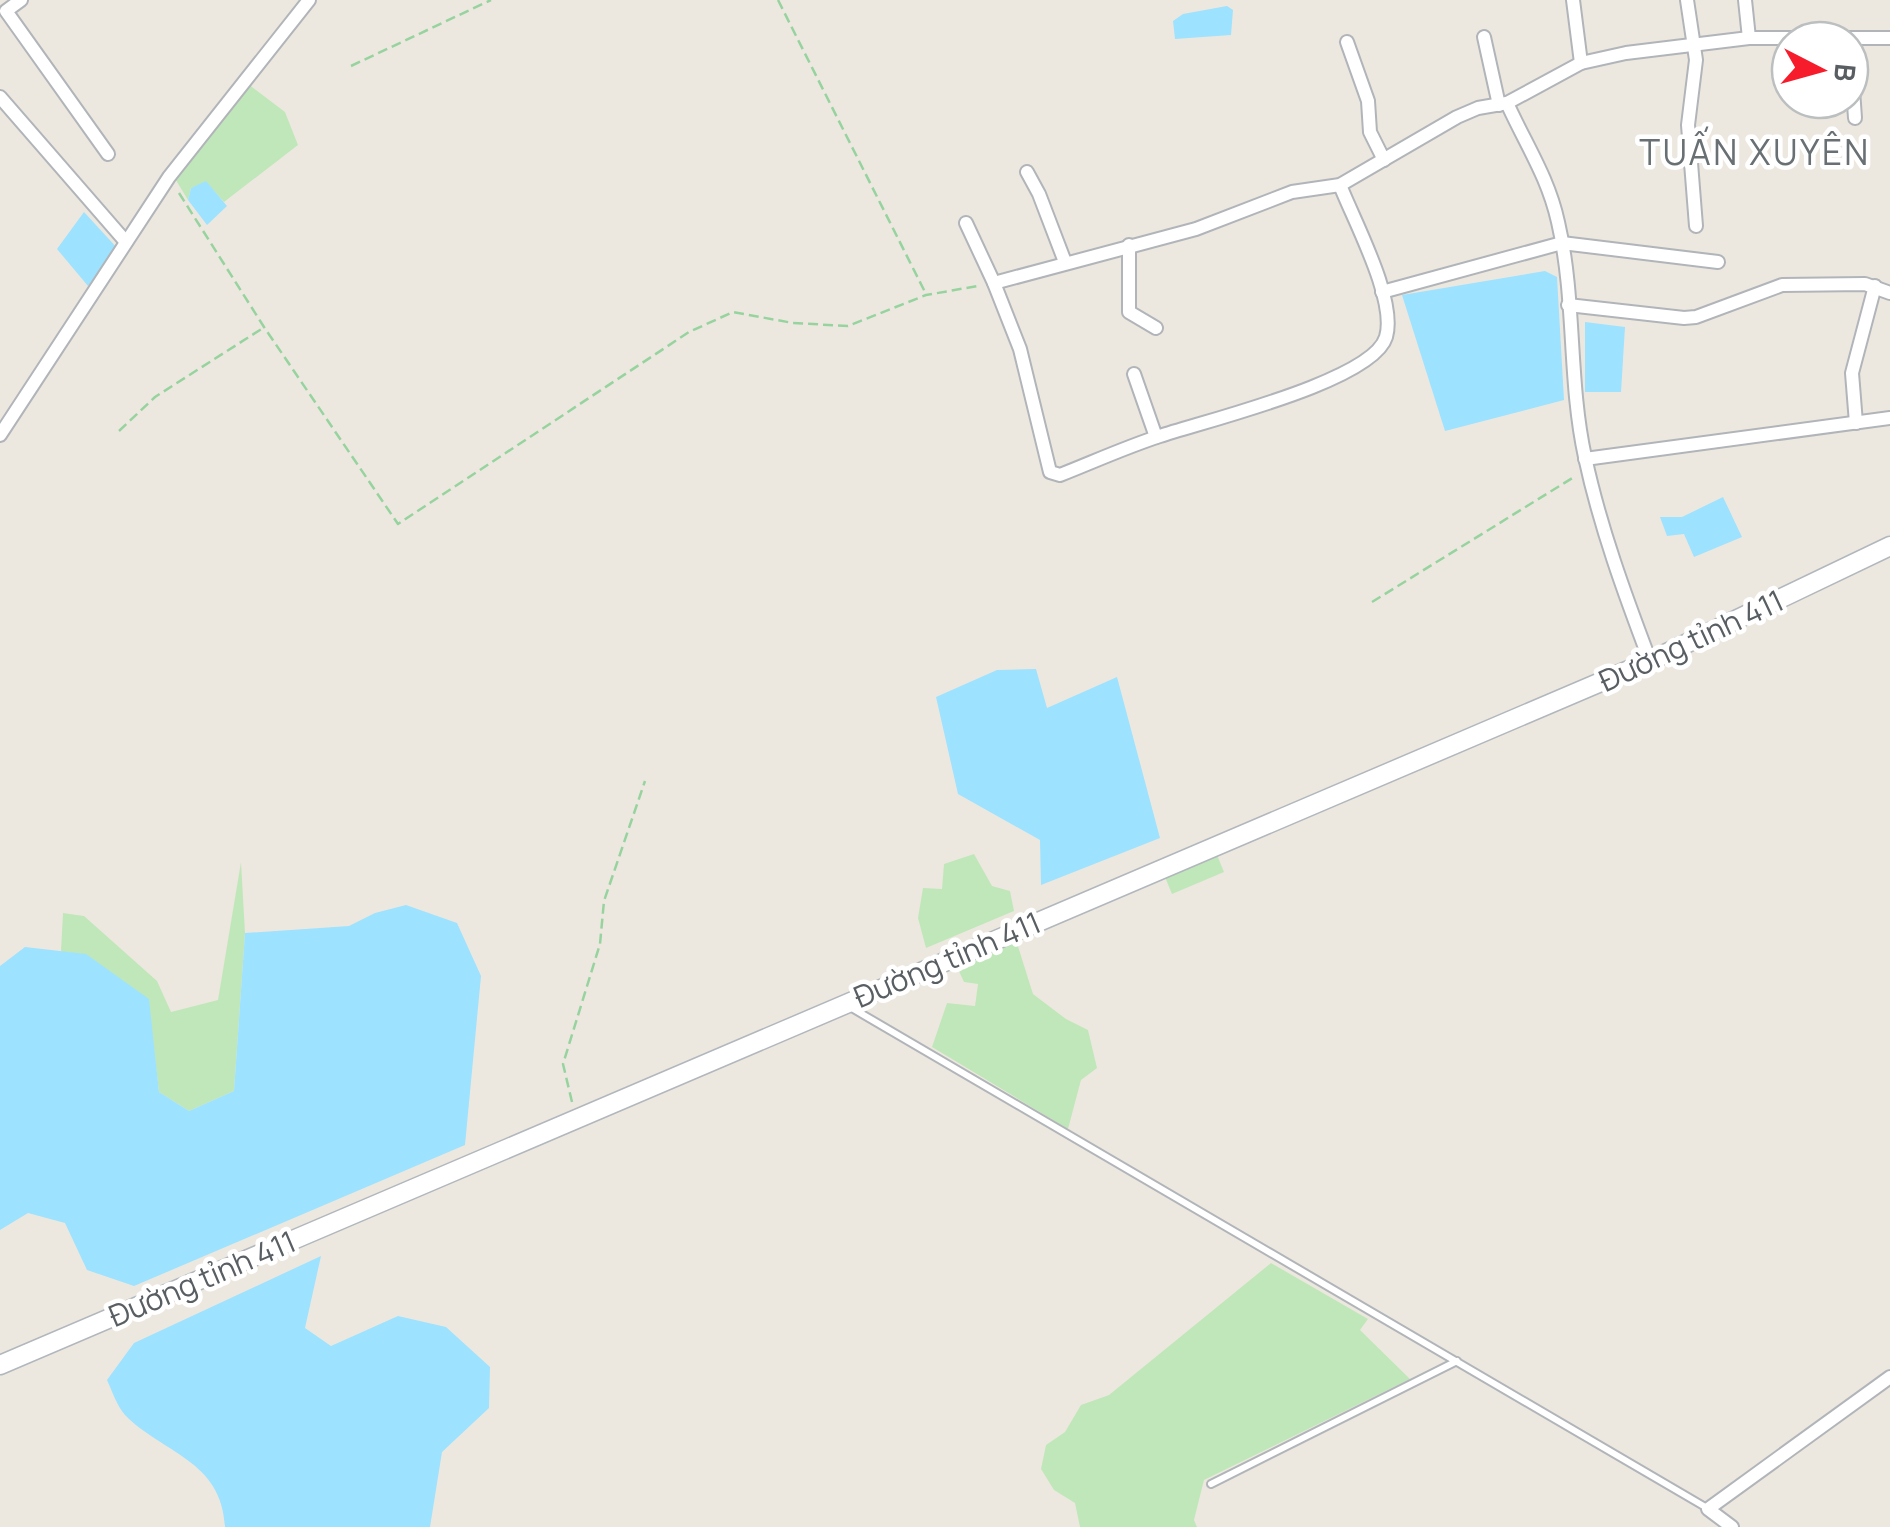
<svg xmlns="http://www.w3.org/2000/svg" width="1890" height="1527" viewBox="0 0 1890 1527" font-family="Manrope,sans-serif">
  <style>
    .green { fill: #c0e7b9 }
    .water { fill: #9de2ff }
    .lines { fill: none; stroke-linecap: round; stroke-linejoin: round }
    .lane-casing { stroke: #b1b5b9; stroke-width: 10 }
    .street-casing { stroke: #b1b5b9; stroke-width: 16 }
    .secondary-casing { stroke: #b1b7bc; stroke-width: 21 }
    .path { stroke: #97d39f; stroke-width: 2.5; stroke-dasharray: 10 5; stroke-linecap: butt }
    .lane { stroke: #fff; stroke-width: 6 }
    .street { stroke: #fff; stroke-width: 12 }
    .secondary { stroke: #fff; stroke-width: 18 }
    .labels { text-anchor: middle; dominant-baseline: central; stroke-width: 9; stroke-linejoin: round; paint-order: stroke }
    .street-label { font-size: 30px; fill: #585e62; stroke: #fff }
    .quarter-label { font-size: 35px; letter-spacing: 2.5px; fill: #697074; stroke: #fff }
  </style>
  <rect width="100%" height="100%" fill="#ede8df"/>
  <!-- green -->
  <g class="green">
    <polygon points="248,84 285,112 298,145 224,202 206,182 191,188 188,200 174,177"/>
    <polygon points="974,854 992,886 1010,891 1014,911 926,948 918,918 923,888 942,889 944,864"/>
    <polygon points="1217,855 1224,872 1172,894 1165,877"/>
    <polygon points="241,862 245,933 234,1091 189,1111 159,1092 148,999 61,951 63,913 84,916 157,981 171,1012 218,1000"/>
    <polygon points="1016,940 1033,994 1066,1019 1088,1030 1097,1068 1081,1080 1068,1129 932,1047 947,1003 975,1006 978,984 964,982 958,969"/>
    <polygon points="1271,1263 1368,1319 1360,1330 1410,1379 1204,1480 1194,1520 1197,1527 1080,1527 1075,1503 1054,1490 1041,1469 1046,1445 1065,1432 1081,1405 1109,1395"/>
  </g>
  <!-- water -->
  <g class="water">
    <polygon points="1227,6 1233,10 1231,35 1175,39 1173,21 1183,14"/>
    <polygon points="206,181 227,206 207,225 188,200 191,188"/>
    <polygon points="84,212 118,249 88,286 57,249"/>
    <polygon points="1545,271 1557,277 1564,400 1445,431 1402,295"/>
    <polygon points="1585,322 1625,327 1621,392 1585,392"/>
    <polygon points="1723,497 1742,537 1694,557 1684,534 1667,536 1660,517 1682,517"/>
    <polygon points="1036,669 1047,708 1117,677 1160,838 1041,885 1040,840 958,794 936,697 997,670"/>
    <polygon points="406,905 457,923 481,976 465,1145 134,1286 87,1270 65,1223 28,1213 0,1230 0,966 25,947 86,954 149,999 159,1092 189,1111 234,1091 245,933 349,926 375,913"/>
    <path d="M 321,1256 L 305,1328 L 331,1346 L 398,1316 L 446,1327 L 490,1367 L 489,1408 L 442,1452 L 430,1527 L 225,1527 C 222,1460 162,1453 125,1415 C 117,1406 112,1391 107,1380 L 134,1343 Z"/>
  </g>
  <g class="lines">
    <defs>
      <g id="lane">
        <polyline points="850,1007 1707,1508"/>
        <polyline points="1211,1484 1457,1361"/>
      </g>
      <g id="street">
        <polyline points="21,0 6,11 108,154"/>
        <polyline points="1573,0 1581,63"/>
        <polyline points="1687,0 1696,60 1688,125 1696,226"/>
        <polyline points="1745,0 1749,38"/>
        <polyline points="1484,37 1499,105"/>
        <polyline points="1347,42 1368,101 1370,132 1384,160"/>
        <polyline points="1850,47 1855,118"/>
        <polyline points="0,97 126,242"/>
        <polyline points="1027,172 1039,194 1065,262"/>
        <path d="M 966,223 L 994,283 L 1020,349 L 1050,472 L 1060,475 C 1093,462 1126,447 1160,436 C 1204,421 1373,381 1386,337 C 1397,300 1354,221 1340,185"/>
        <polyline points="1129,245 1129,312 1156,328"/>
        <polyline points="994,283 1196,229 1292,192 1340,185 1457,117 1478,108 1507,103"/>
        <polyline points="1382,292 1562,243 1718,262"/>
        <polyline points="1568,305 1684,318 1696,317 1782,285 1865,284 1890,293"/>
        <polyline points="1134,374 1156,437"/>
        <polyline points="1856,423 1852,373 1875,286"/>
        <polyline points="0,435 169,177 309,0"/>
        <polyline points="1585,459 1890,418"/>
        <path d="M 1650,661 C 1625,595 1600,527 1585,457 C 1568,380 1576,299 1558,222 C 1548,177 1526,145 1507,103 L 1581,63 L 1626,53 L 1749,38 L 1890,38"/>
        <polyline points="1732,1527 1708,1509 1890,1377"/>
      </g>
      <polyline id="secondary" points="0,1365 1650,661 1890,546"/>
    </defs>
    <!-- lane casing -->
    <use href="#lane" class="lane-casing"/>
    <!-- street casing -->
    <use href="#street" class="street-casing"/>
    <!-- secondary casing -->
    <use href="#secondary" class="secondary-casing"/>
    <!-- path -->
    <g class="path">
      <polyline points="778,0 926,294"/>
      <polyline points="351,66 491,0"/>
      <polyline points="179,193 264,327 398,524 689,332 733,312 793,323 848,326 926,295 978,286"/>
      <polyline points="119,431 155,397 263,328"/>
      <polyline points="1372,602 1574,477"/>
      <polyline points="572,1102 563,1064 600,944 604,901 645,781"/>
    </g>
    <!-- lane -->
    <use href="#lane" class="lane"/>
    <!-- street -->
    <use href="#street" class="street"/>
    <!-- secondary -->
    <use href="#secondary" class="secondary"/>
  </g>
  <g class="labels">
    <!-- street labels -->
    <g class="street-label">
      <text transform="translate(1691 640) rotate(-25)">Đường tỉnh 411</text>
      <text transform="translate(947 959) rotate(-23)">Đường tỉnh 411</text>
      <text transform="translate(202 1278) rotate(-23)">Đường tỉnh 411</text>
    </g>
    <!-- quarter labels -->
    <g class="quarter-label">
      <text x="1755" y="152">TUẤN XUYÊN</text>
    </g>
  </g>
  <!-- north arrow -->
  <g transform="translate(1820 70) rotate(96)"><circle r="48" fill="#ffffff" stroke="#bcbfc0" stroke-width="2.5"/>
  <path d="M0-8L18 38L0 25L-18 38Z" fill="#f61c2b"/>
  <text y="-15" font-size="28" font-weight="bold" text-anchor="middle" fill="#585e62">B</text>
  </g>
</svg>
